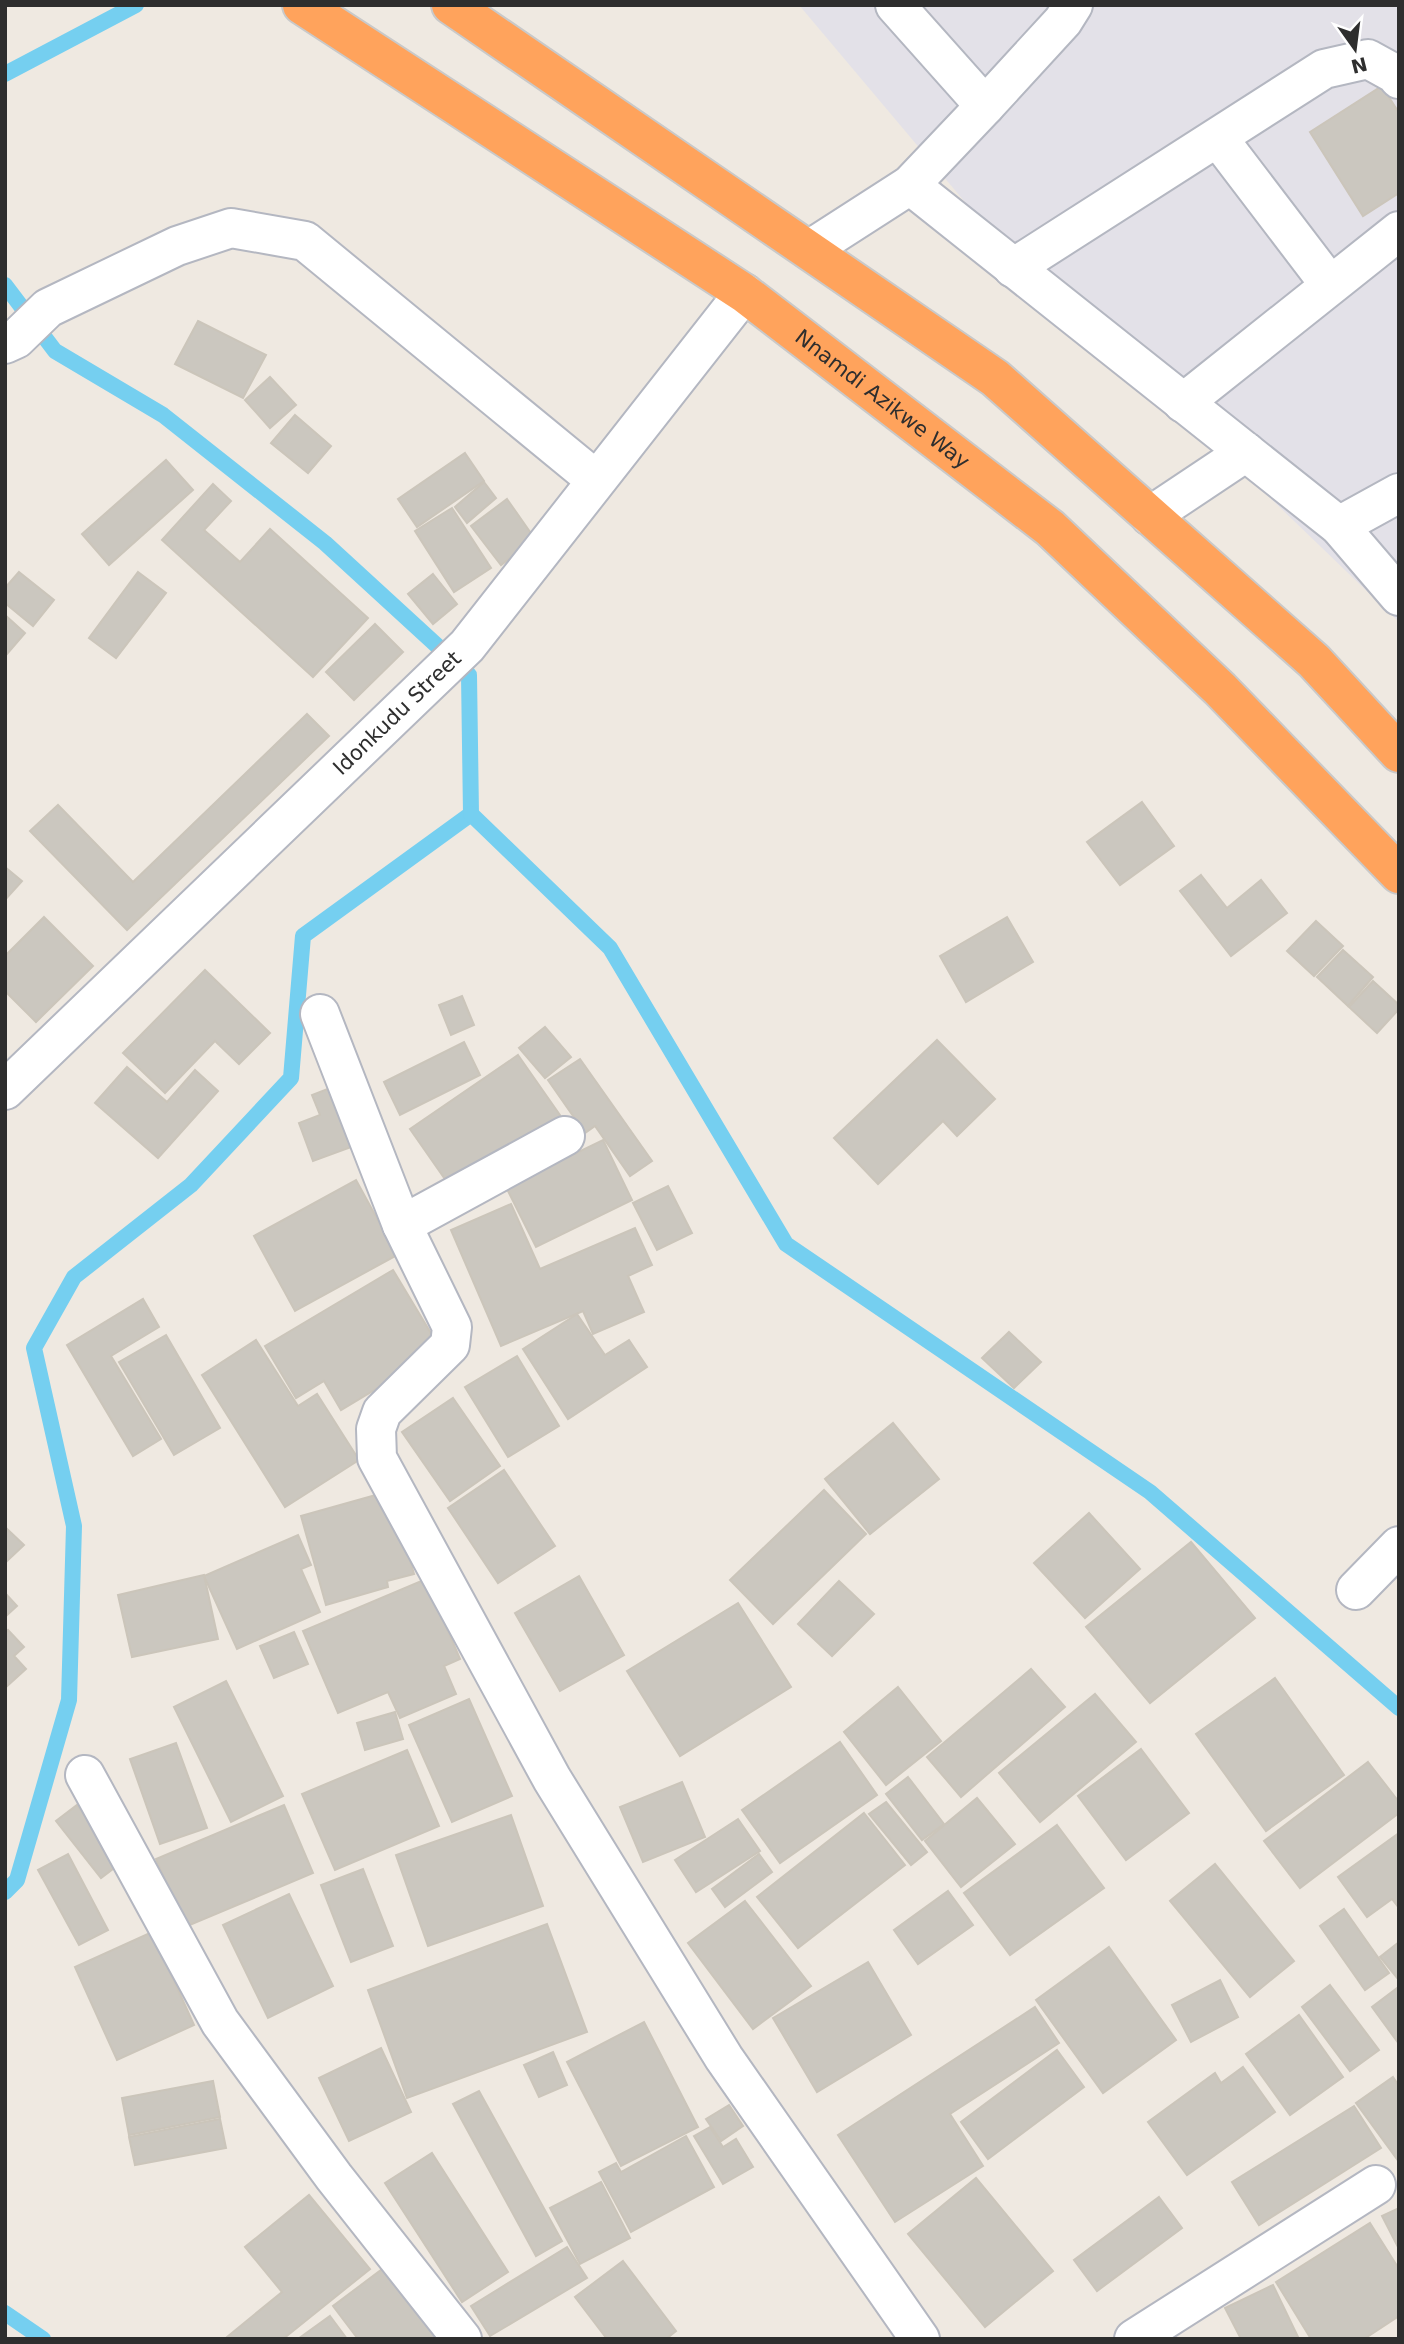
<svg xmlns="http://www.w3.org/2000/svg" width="1404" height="2344" viewBox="0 0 1404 2344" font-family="'DejaVu Sans',sans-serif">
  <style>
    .industrial { fill: #e3e1e8 }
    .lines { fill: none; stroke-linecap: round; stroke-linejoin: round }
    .stream { stroke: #75cff0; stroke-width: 16 }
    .building { fill: #cbc7bf; stroke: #cbc5ba; stroke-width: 2 }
    .minor-casing { stroke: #b4b7c1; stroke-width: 42 }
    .highway-casing { stroke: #c9c9c9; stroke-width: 42 }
    .minor { stroke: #fff; stroke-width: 38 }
    .highway { stroke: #ffa35c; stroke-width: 38 }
    .labels { text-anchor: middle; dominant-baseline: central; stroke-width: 5; stroke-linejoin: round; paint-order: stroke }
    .street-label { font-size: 21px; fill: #2e2e2e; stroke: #fff }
  </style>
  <rect width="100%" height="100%" fill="#efe9e1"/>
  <!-- industrial -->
  <polygon class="industrial" points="799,5 1399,5 1399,622 975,214"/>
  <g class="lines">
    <!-- stream -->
    <g class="stream">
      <polyline points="5,74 136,5"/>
      <polyline points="5,285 55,351 163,415 325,543 469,675 471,814 303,936 291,1078 191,1185 74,1277 34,1348 74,1526 69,1700 17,1880 5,1892"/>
      <polyline points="471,814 610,948 786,1244 1150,1492 1399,1708"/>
      <polyline points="5,2313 43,2339"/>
    </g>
  </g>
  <!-- building -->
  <g class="building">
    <polygon points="1382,86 1399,113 1399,193 1363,216 1310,132"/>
    <polygon points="198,321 266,355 243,398 175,364"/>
    <polygon points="270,377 296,405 270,428 245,400"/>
    <polygon points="295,415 331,446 308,473 271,443"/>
    <polygon points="465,453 484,481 417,527 398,499"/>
    <polygon points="166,460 193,490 109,565 82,534"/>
    <polygon points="484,482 496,498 467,523 455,507"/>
    <polygon points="213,484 231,501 204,530 240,562 270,529 368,618 313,677 162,540"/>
    <polygon points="507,499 535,539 501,565 471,526"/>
    <polygon points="452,508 491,568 454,592 415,531"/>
    <polygon points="19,572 54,600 33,626 5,603 5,588"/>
    <polygon points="138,572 166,593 116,658 89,638"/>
    <polygon points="433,574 457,604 433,624 408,594"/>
    <polygon points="5,615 25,633 7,654 5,653"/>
    <polygon points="375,624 403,652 354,700 326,672"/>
    <polygon points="307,714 329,736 127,930 30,831 58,805 133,882"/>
    <polygon points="1142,802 1174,846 1120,885 1087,842"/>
    <polygon points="5,867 22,881 5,900"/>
    <polygon points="1201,875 1227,908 1261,880 1287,913 1231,956 1180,891"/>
    <polygon points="44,917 93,966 36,1022 5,991 5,956"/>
    <polygon points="1007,917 1033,962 966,1002 940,956"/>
    <polygon points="1316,921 1343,946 1314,976 1287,951"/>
    <polygon points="1343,950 1373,977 1348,1006 1317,977"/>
    <polygon points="205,970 270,1033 239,1064 215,1041 165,1093 123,1053"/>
    <polygon points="1373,981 1399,1005 1399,1009 1377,1033 1349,1007"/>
    <polygon points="462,996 474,1025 451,1035 439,1005"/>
    <polygon points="545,1027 571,1057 545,1078 519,1048"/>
    <polygon points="937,1040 995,1099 957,1136 943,1121 878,1184 834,1138"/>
    <polygon points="464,1042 480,1075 400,1115 384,1082"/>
    <polygon points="518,1055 562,1118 454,1192 410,1129"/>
    <polygon points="580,1059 652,1161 630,1176 595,1126 585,1133 548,1080"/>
    <polygon points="127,1067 167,1102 195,1070 218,1091 158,1158 95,1103"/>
    <polygon points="343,1083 365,1142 313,1161 299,1123 320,1115 312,1095"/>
    <polygon points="603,1140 632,1200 536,1247 506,1187"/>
    <polygon points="356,1180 397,1255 295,1311 254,1236"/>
    <polygon points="668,1186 692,1233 657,1250 633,1203"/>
    <polygon points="511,1204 540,1269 635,1228 652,1265 628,1276 644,1312 593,1334 583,1311 501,1346 451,1230"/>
    <polygon points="393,1270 441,1350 341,1410 324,1381 296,1398 265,1346"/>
    <polygon points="143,1299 159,1327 111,1356 161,1439 133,1456 67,1345"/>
    <polygon points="577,1314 605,1355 629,1340 647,1367 568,1419 523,1349"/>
    <polygon points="1009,1332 1041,1362 1014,1388 982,1358"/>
    <polygon points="166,1335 220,1428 174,1455 119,1362"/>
    <polygon points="256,1340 298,1406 317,1394 359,1460 285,1507 202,1375"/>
    <polygon points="517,1356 559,1426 508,1457 465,1387"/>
    <polygon points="453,1398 500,1466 450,1501 402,1432"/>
    <polygon points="893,1423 939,1479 870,1534 825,1479"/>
    <polygon points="504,1470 555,1546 498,1583 448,1508"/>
    <polygon points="824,1490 866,1534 773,1624 730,1580"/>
    <polygon points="390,1491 414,1574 387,1581 388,1587 326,1605 301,1516"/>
    <polygon points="1089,1513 1140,1569 1085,1618 1034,1563"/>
    <polygon points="5,1527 24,1545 5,1563"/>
    <polygon points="298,1535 311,1565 301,1569 320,1612 237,1649 204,1576"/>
    <polygon points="1191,1542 1255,1618 1150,1703 1086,1627"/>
    <polygon points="204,1575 218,1639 132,1657 118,1595"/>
    <polygon points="579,1576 624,1655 560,1691 515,1613"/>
    <polygon points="426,1579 460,1659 444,1666 456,1694 400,1718 388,1692 338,1713 303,1631"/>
    <polygon points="839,1581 874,1614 832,1656 798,1624"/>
    <polygon points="5,1593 17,1606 5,1617"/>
    <polygon points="738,1603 791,1687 680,1756 627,1671"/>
    <polygon points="8,1630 24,1647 14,1656 26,1669 5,1688 5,1633"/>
    <polygon points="294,1632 308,1664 274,1678 260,1646"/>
    <polygon points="1031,1669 1065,1707 961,1797 927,1757"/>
    <polygon points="1275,1678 1344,1775 1266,1831 1196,1734"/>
    <polygon points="226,1681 283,1796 231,1822 174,1707"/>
    <polygon points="898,1687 941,1741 886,1785 844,1732"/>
    <polygon points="1095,1694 1136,1742 1040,1822 999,1773"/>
    <polygon points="469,1699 512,1796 452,1822 409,1725"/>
    <polygon points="395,1712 403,1739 365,1750 357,1723"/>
    <polygon points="840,1742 877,1795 780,1863 742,1810"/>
    <polygon points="176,1743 207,1828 160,1844 130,1759"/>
    <polygon points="1141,1749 1189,1813 1126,1860 1078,1796"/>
    <polygon points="407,1750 439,1826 335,1870 302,1794"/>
    <polygon points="1368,1762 1399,1802 1399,1813 1300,1888 1264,1841"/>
    <polygon points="908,1777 944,1824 922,1840 886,1794"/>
    <polygon points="682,1782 705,1837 643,1862 620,1807"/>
    <polygon points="977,1798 1015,1844 961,1887 925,1841"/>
    <polygon points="886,1802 927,1852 911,1865 869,1814"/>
    <polygon points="77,1805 122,1862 101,1878 56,1821"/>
    <polygon points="284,1805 313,1873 185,1927 156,1859"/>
    <polygon points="864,1813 905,1865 798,1948 757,1897"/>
    <polygon points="511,1815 543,1906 428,1946 396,1855"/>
    <polygon points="738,1819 760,1851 696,1892 675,1860"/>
    <polygon points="1057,1825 1104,1888 1010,1955 964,1893"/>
    <polygon points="1399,1833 1399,1908 1392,1899 1367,1917 1338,1877"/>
    <polygon points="68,1854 108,1930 79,1945 38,1870"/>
    <polygon points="759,1854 772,1872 725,1907 712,1889"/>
    <polygon points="1215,1864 1294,1961 1250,1997 1170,1901"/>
    <polygon points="363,1869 393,1946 351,1962 321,1885"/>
    <polygon points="948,1891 973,1925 918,1964 894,1930"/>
    <polygon points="289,1894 333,1986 268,2018 223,1925"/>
    <polygon points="745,1901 811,1986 753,2029 688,1943"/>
    <polygon points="1344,1909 1389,1973 1365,1990 1320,1926"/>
    <polygon points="547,1924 587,2032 407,2098 368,1990"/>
    <polygon points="152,1932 194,2025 117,2060 75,1967"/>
    <polygon points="1399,1942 1399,1978 1398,1979 1380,1957"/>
    <polygon points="1109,1947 1176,2040 1103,2093 1036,2000"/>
    <polygon points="868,1962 911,2035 817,2092 773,2018"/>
    <polygon points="1220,1980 1238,2017 1191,2042 1172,2005"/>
    <polygon points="1330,1985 1379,2050 1350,2071 1302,2007"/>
    <polygon points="1397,1988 1399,1990 1399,2044 1372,2007"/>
    <polygon points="1035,2007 1059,2043 950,2114 983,2166 895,2222 838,2135"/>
    <polygon points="1299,2015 1343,2077 1290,2115 1246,2054"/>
    <polygon points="644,2022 698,2127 621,2166 567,2062"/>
    <polygon points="381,2048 411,2112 349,2141 319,2078"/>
    <polygon points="1057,2050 1084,2087 988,2159 961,2122"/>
    <polygon points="553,2052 567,2085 539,2097 524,2065"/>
    <polygon points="1243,2067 1275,2112 1187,2175 1148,2122 1215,2073 1221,2083"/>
    <polygon points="1393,2077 1399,2086 1399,2162 1356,2103"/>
    <polygon points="213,2081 220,2117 129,2135 122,2098"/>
    <polygon points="479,2091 562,2241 536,2256 453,2104"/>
    <polygon points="729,2105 743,2126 721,2141 706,2119"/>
    <polygon points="1354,2106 1381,2148 1259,2225 1232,2182"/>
    <polygon points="220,2119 226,2148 135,2165 129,2137"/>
    <polygon points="710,2127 723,2147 736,2139 753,2167 723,2184 694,2136"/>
    <polygon points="686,2136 714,2187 631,2232 599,2172 616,2163 621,2172"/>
    <polygon points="432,2153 508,2272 462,2302 385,2183"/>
    <polygon points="976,2178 1053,2271 985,2327 908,2234"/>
    <polygon points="601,2182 630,2238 580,2264 550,2208"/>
    <polygon points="309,2195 370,2269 283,2339 228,2339 227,2337 282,2292 245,2247"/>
    <polygon points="1159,2197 1182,2228 1097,2291 1074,2260"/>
    <polygon points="1399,2208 1399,2249 1382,2216"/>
    <polygon points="1370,2223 1399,2269 1399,2316 1364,2339 1311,2339 1276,2282"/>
    <polygon points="567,2247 587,2278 490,2336 471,2306"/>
    <polygon points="623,2261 676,2331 666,2339 607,2339 575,2297"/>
    <polygon points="385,2267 439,2339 358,2339 333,2306"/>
    <polygon points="1273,2285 1299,2339 1241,2339 1225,2308"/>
    <polygon points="330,2316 347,2339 298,2339"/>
  </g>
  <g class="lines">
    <defs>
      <g id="minor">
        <polyline points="985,106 1063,21 1073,5"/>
        <polyline points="1218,138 1330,285"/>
        <polyline points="910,185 1339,526 1399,596"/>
        <polyline points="809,250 910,185 985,106 895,5"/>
        <polyline points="1013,268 1324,69 1368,59 1395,74 1399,79"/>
        <polyline points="5,344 16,339 48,308 177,246 231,228 305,241 596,480"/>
        <polyline points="1183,403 1399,231"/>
        <polyline points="1150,516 1246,452"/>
        <polyline points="1339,526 1399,493"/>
        <polyline points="320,1014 402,1225 452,1327 450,1345 382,1412 376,1429 377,1458 552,1779 724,2058 920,2339"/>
        <path id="s1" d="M 5,1090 L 467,646 L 744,293"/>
        <polyline points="402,1225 565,1136"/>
        <polyline points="1356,1590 1399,1546"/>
        <polyline points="85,1775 220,2022 334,2177 462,2339"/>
        <polyline points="1134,2339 1376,2185"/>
      </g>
      <g id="highway">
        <path id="s2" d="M 302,5 L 744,293 L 1050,528 L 1220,689 L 1399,874"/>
        <polyline points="451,5 995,378 1314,661 1399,753"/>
      </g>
    </defs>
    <!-- minor casing -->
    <use href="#minor" class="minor-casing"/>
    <!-- highway casing -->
    <use href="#highway" class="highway-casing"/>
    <!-- minor -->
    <use href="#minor" class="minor"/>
    <!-- highway -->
    <use href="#highway" class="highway"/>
  </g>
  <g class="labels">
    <!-- street labels -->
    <g class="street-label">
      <text stroke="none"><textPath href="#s2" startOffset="702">Nnamdi Azikwe Way</textPath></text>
      <text stroke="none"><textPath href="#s1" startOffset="544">Idonkudu Street</textPath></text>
    </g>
  </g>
  <!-- border -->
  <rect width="1404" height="2344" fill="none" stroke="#2e2e2e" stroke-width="14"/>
  <!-- north arrow -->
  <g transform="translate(1355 49) rotate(166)" stroke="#ffffff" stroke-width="5" paint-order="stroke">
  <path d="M0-5L12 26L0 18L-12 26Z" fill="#2e2e2e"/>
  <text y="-10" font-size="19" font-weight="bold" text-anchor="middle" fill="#2e2e2e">N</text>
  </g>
</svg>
